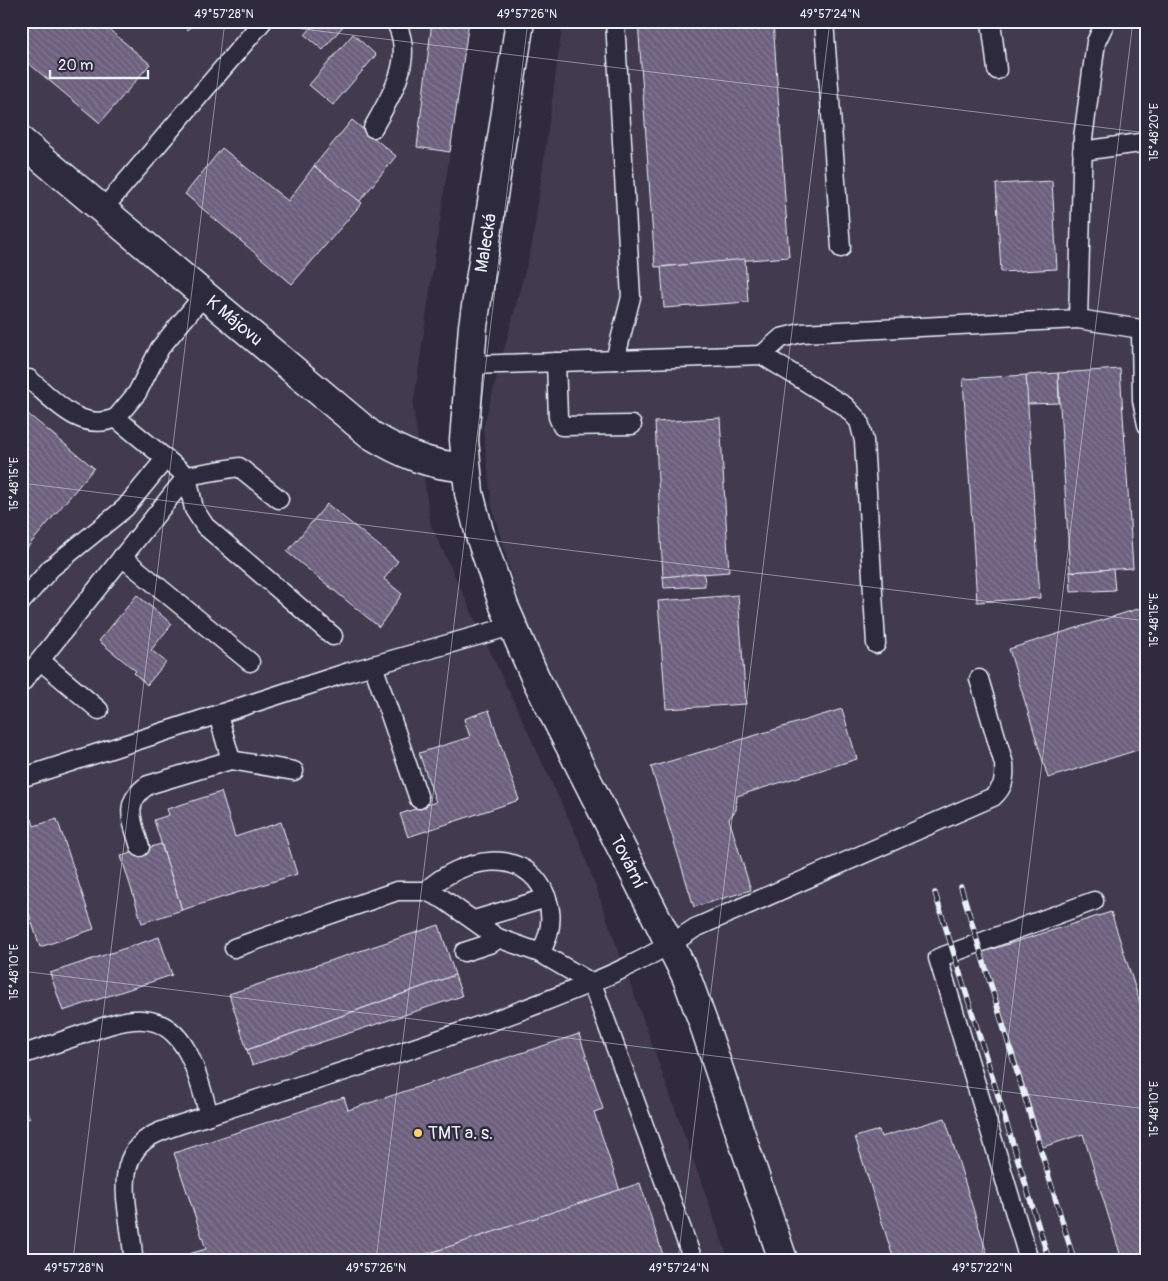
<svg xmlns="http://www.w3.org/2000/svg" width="1168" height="1281" viewBox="0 0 1168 1281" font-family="Pangolin,sans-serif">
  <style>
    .built { fill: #423a50 }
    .building { fill: url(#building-back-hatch); stroke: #e8f1f8 }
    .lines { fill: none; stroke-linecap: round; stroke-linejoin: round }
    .service-casing { stroke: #e8f1f8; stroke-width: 21 }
    .minor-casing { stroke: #e8f1f8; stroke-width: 31 }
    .tertiary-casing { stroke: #e8f1f8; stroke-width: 31 }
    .service { stroke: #2f2a3d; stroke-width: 18 }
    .minor { stroke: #2f2a3d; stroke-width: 28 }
    .tertiary { stroke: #2f2a3d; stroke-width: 28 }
    .rail-casing { stroke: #e8f1f8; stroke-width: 5.5 }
    .rail { stroke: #2f2a3d; stroke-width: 4; stroke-dasharray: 11; stroke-linecap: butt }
    .ticks { fill: none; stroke: #e8f1f8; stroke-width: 1; stroke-opacity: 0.45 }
    .poi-dot { fill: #ffd166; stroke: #2f2a3d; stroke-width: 2 }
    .labels { text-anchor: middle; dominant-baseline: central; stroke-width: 5; stroke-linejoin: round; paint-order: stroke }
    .street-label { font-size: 18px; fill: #e8f1f8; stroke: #2f2a3d }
    .poi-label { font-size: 18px; fill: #e8f1f8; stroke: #2f2a3d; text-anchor: start }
    .neatline { fill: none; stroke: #e8f1f8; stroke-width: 2 }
    .ticks-label { font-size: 12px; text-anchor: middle; fill: #e8f1f8 }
  </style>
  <defs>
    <pattern id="building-back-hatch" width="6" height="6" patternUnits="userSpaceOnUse" patternTransform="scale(1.25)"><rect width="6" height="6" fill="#6d617e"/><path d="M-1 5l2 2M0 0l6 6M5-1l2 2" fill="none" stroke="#827891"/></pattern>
  </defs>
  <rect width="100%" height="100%" fill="#2f2a3d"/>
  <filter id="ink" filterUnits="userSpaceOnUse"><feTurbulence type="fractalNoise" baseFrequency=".02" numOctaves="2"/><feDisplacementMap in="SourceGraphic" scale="10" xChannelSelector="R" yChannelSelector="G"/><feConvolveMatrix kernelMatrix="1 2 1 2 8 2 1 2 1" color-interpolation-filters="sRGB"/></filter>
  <g filter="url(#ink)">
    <!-- built -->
    <g class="built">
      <polygon points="21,21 469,21 413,407 431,525 580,843 729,1260 21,1260"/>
      <polygon points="563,21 1147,21 1147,1260 791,1260 696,971 523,616 492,507 483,428 532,245"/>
    </g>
    <!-- building -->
    <g class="building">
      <polygon points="21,21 99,21 150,64 100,123 21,57"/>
      <polygon points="178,21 195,21 188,30"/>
      <polygon points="317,21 337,21 343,26 323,50 305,35"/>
      <polygon points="432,21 469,21 450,152 417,147"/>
      <polygon points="638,21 773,21 789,257 655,267"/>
      <polygon points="353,34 376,55 333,105 309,85"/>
      <polygon points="352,120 396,156 359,202 314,166 313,167"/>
      <polygon points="222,148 288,201 314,166 362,203 292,284 185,194"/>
      <polygon points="1052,181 1057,269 1001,272 996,184"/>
      <polygon points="745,259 748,302 664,308 661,267"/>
      <polygon points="1120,369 1133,568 1070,572 1058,373"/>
      <polygon points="1058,373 1059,403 1027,404 1026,375"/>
      <polygon points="1026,375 1040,598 977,602 963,379"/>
      <polygon points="23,410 94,468 21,555 21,412"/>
      <polygon points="720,418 729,572 663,577 655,422"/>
      <polygon points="327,504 398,561 384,579 402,594 379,627 287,552"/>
      <polygon points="1113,569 1115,590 1071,592 1070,572"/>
      <polygon points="704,573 705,586 664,588 663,577"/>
      <polygon points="137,595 172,624 151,650 166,662 147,685 134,673 136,671 99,641"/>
      <polygon points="738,595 746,704 666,709 658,601"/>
      <polygon points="1147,606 1147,747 1048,778 1009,649"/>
      <polygon points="842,709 857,759 737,796 736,810 729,819 751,890 694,907 651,767"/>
      <polygon points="489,710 519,800 408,837 400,814 436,802 419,753 470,737 464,719"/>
      <polygon points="221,792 235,837 281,822 297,874 182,910 154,820 169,815 167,809"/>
      <polygon points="32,819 34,826 57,819 94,929 40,947 21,890 21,823"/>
      <polygon points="161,844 182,910 142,923 121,856"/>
      <polygon points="1111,912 1147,1025 1147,1260 1122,1260 1083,1134 1043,1147 983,952"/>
      <polygon points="439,925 455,975 247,1050 229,994"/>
      <polygon points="159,937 172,975 63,1011 50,973"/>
      <polygon points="455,975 462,996 252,1065 247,1050"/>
      <polygon points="579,1034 603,1109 594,1112 620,1191 409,1260 191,1260 189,1254 206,1249 174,1153 344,1097 348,1110"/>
      <polygon points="21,1102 30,1118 21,1122"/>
      <polygon points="945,1118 989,1260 894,1260 855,1137 879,1130 881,1137"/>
      <polygon points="640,1183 663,1255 650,1260 409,1260"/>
    </g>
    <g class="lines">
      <defs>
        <g id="service">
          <polyline points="615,21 631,297 615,360"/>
          <polyline points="824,21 841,248"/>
          <polyline points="991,21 997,70"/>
          <path d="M 373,128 C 391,95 416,59 395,21"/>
          <polyline points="1082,151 1147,142"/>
          <polyline points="103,209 263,21"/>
          <polyline points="204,295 160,348 137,393 116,418 187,476 239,467 279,499"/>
          <polyline points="1078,319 1147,330"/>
          <polyline points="1141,330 1142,400 1147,425"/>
          <polyline points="762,355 781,338 801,333 1078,319 1083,138 1096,42 1106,21"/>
          <polyline points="556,362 558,417 562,426 632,425"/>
          <polyline points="470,365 762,355 845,406 859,421 864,441 876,644"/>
          <path d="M 29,379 C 54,400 80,433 116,418"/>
          <polyline points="187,476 194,509 205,526 333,636"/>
          <polyline points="122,557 250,662"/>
          <polyline points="21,602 51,568 125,508 166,458"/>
          <polyline points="41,661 99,710"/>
          <polyline points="373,665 419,799"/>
          <polyline points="21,684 187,476"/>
          <polyline points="218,715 231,760"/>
          <polyline points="21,778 349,672 512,626"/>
          <path d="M 140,847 C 132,820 122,803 148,785 L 231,760 L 294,771"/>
          <path d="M 426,891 C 460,858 527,843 547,899 C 554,918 550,936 540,953"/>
          <polyline points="474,920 547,898"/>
          <polyline points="234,948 397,891 426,891 443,899 498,938 540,953 592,983 693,1260"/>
          <polyline points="464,952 492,943 498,938"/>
          <path d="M 21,1055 C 42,1048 62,1041 83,1034 C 124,1019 163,1005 188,1053 C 198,1072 203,1095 209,1115 C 315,1080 421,1048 525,1009 C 584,986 642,965 695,928 L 993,797 C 1004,787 1005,779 1004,764 L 979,679"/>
          <path d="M 133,1260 C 133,1218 106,1158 155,1134 C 172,1126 192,1121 209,1115"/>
          <polyline points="1029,1260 938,958 1094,901"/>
        </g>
        <g id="minor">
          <path id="s1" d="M 21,141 L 371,435 C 401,453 430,466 465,467"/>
        </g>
        <g id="tertiary">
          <path id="s2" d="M 520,21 L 473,326 L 464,440 L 469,493 L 481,539 L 504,606 L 535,677 L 686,976 L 704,1025 L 783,1260"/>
        </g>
      </defs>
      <!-- service casing -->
      <use href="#service" class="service-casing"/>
      <!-- minor casing -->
      <use href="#minor" class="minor-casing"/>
      <!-- tertiary casing -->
      <use href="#tertiary" class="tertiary-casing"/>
      <!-- service -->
      <use href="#service" class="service"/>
      <!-- minor -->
      <use href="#minor" class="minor"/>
      <!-- tertiary -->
      <use href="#tertiary" class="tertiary"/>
      <defs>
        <g id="rail">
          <polyline points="961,887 1074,1260"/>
          <polyline points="935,893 1049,1260"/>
        </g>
      </defs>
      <!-- rail casing -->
      <use href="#rail" class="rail-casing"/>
      <!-- rail -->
      <use href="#rail" class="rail"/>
    </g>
  </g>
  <!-- ticks -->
  <path class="ticks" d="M 238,21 L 1147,133M 21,483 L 1147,621M 21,971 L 1147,1109M 73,1260 L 225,21M 376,1260 L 528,21M 678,1260 L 830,21M 981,1260 L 1133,21"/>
  <!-- markers -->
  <circle class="poi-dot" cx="418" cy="1133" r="5"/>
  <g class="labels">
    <!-- street labels -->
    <g class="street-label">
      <text transform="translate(486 243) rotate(-81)">Malecká</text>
      <text stroke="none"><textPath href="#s1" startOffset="279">K Májovu</textPath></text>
      <text stroke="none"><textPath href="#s2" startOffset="879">Tovární</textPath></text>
    </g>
    <!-- poi labels -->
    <g class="poi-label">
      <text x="428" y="1133">TMT a. s.</text>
    </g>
  </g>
  <!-- margin -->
  <rect width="1168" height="1281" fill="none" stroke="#2f2a3d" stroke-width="55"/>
  <!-- scale -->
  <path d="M50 70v8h98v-8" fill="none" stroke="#e8f1f8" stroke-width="2.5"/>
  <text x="58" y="70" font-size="15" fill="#e8f1f8" stroke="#2f2a3d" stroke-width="4" paint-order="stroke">20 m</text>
  <rect x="28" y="28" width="1112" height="1226" class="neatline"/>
  <g class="ticks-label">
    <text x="224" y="18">49°57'28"N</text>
    <text x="527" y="18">49°57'26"N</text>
    <text x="830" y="18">49°57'24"N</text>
    <text transform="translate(1154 132) rotate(-90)" y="4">15°48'20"E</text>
    <text transform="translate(14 484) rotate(-90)" y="4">15°48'15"E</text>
    <text transform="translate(1154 620) rotate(-90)" y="4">15°48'15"E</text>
    <text transform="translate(14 972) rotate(-90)" y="4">15°48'10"E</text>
    <text transform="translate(1154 1109) rotate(-90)" y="4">15°48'10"E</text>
    <text x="74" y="1272">49°57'28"N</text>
    <text x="376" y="1272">49°57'26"N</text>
    <text x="679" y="1272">49°57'24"N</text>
    <text x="982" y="1272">49°57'22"N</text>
  </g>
</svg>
